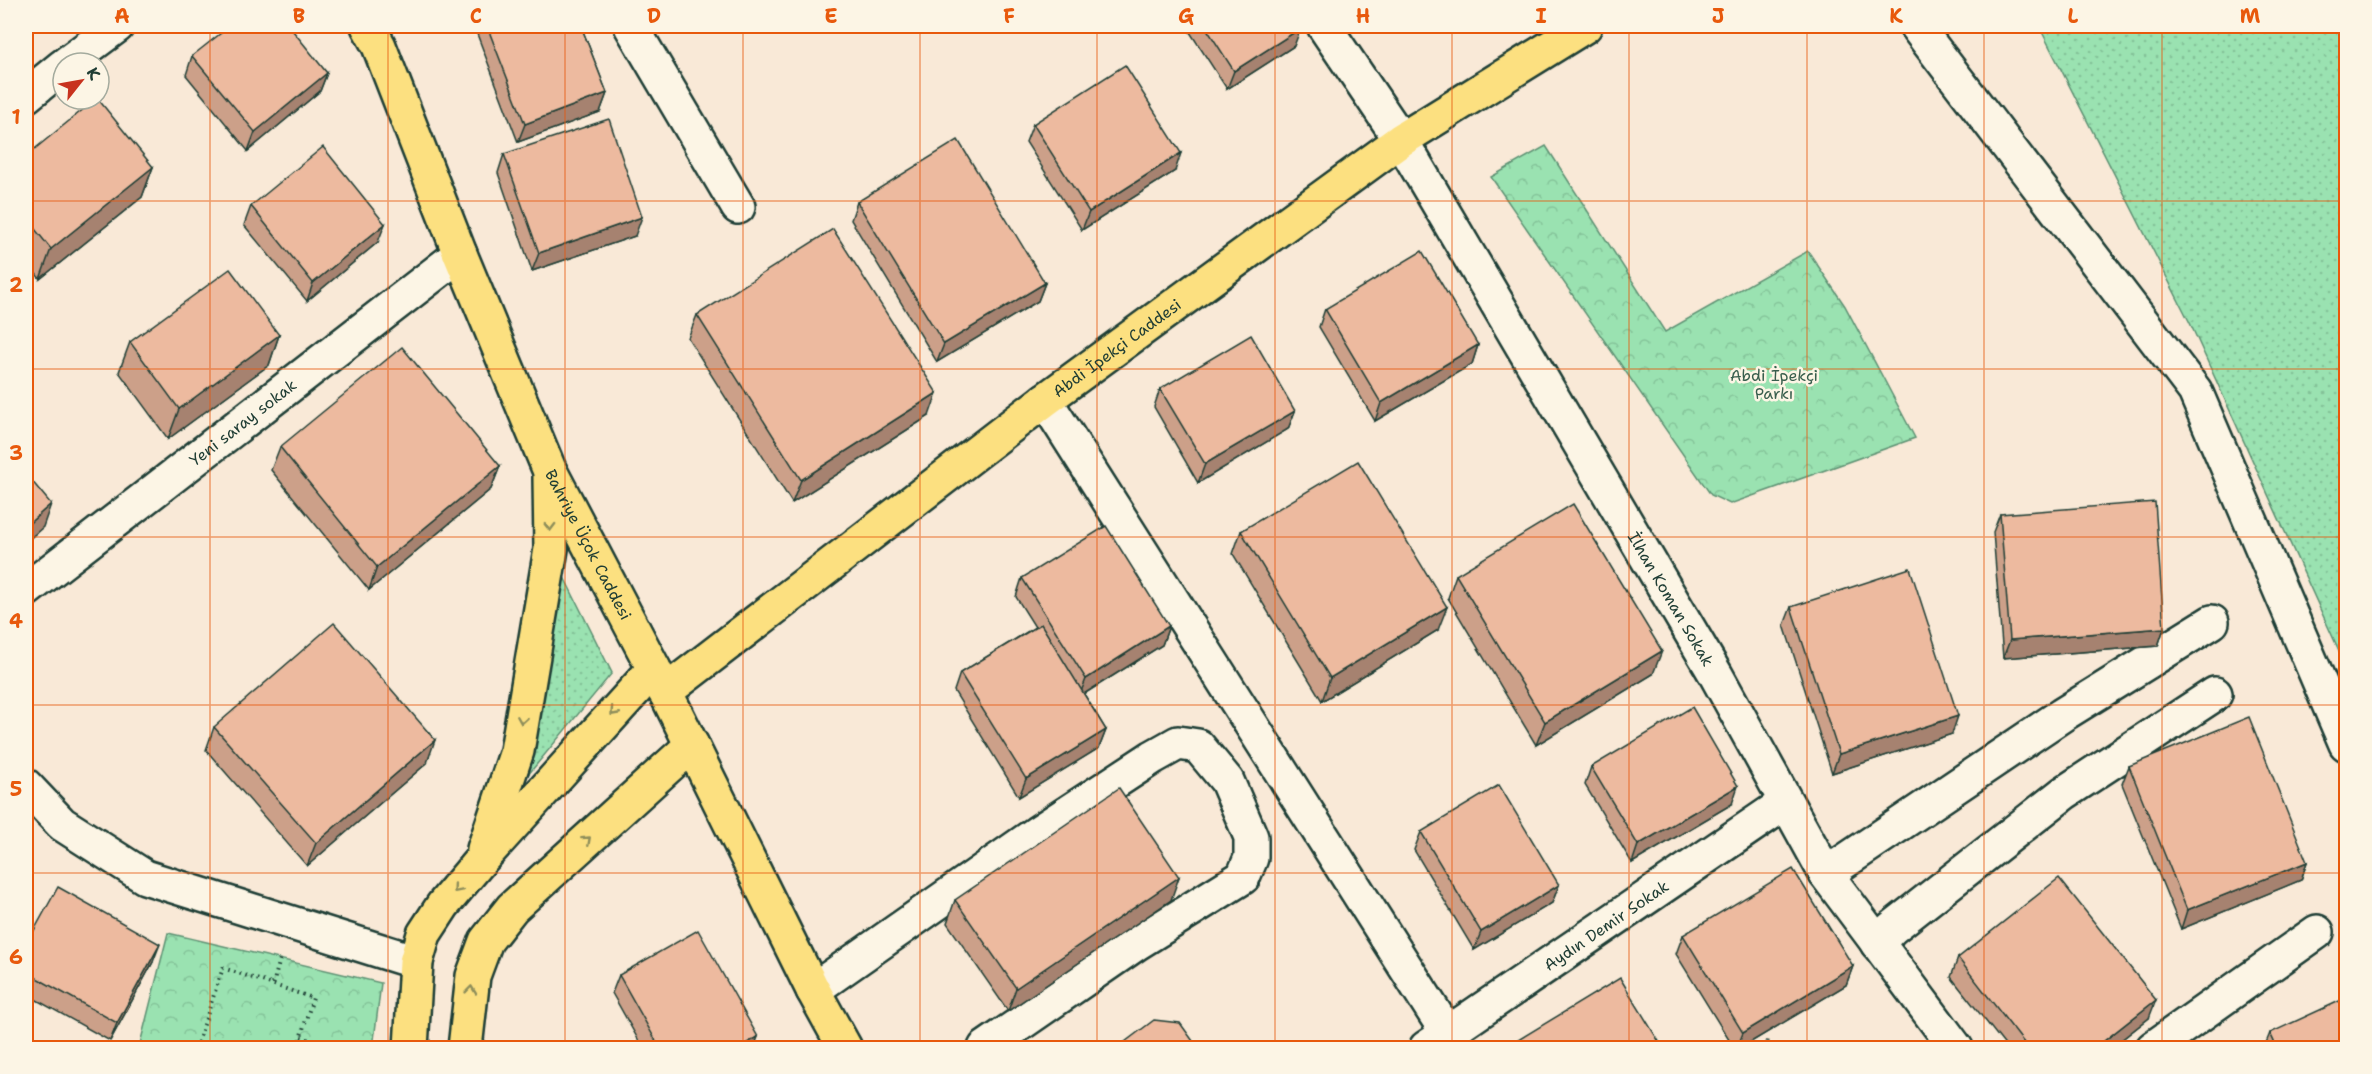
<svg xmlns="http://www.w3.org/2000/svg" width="2372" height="1074" viewBox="0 0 2372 1074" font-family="'Shantell Sans',sans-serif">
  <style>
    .grass { fill: url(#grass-dots); stroke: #5c9072; stroke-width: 1.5 }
    .forest { fill: url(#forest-crowns); stroke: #5c9072; stroke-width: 1.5 }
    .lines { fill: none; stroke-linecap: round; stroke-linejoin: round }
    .minor-casing { stroke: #1f3d34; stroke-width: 38 }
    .major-casing { stroke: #1f3d34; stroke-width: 38 }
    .path { stroke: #1f3d34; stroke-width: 4; stroke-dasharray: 1.5 4.5; stroke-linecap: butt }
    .minor { stroke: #fcf5e5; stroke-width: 33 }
    .major { stroke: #fce080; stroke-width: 33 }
    .wall { fill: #cca089; stroke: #1f3d34; stroke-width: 1.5 }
    .shaded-wall { fill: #a6826f; stroke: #1f3d34; stroke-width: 1.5 }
    .building { fill: #edba9f; stroke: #1f3d34; stroke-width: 1.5 }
    .oneway { stroke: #8e8e5a }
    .grid { fill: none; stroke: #e8590c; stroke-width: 1.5; stroke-opacity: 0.55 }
    .labels { text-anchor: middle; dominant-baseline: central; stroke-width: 5; stroke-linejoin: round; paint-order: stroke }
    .street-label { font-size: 16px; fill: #1f3d34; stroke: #fcf5e5 }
    .park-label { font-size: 16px; fill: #385e4d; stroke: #fcf5e5 }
    .neatline { fill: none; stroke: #e8590c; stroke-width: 2 }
    .grid-label { font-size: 20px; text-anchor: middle; font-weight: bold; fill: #e8590c }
  </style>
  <defs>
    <pattern id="grass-dots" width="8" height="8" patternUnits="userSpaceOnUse" patternTransform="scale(1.5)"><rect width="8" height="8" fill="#9ae2b1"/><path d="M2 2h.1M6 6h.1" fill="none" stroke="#84c399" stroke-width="1.8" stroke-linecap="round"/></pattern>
    <pattern id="forest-crowns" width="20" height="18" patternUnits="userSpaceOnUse" patternTransform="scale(1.5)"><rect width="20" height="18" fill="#9ae2b1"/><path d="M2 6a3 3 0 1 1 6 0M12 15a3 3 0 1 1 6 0" fill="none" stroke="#84c399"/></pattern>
  </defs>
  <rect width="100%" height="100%" fill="#f9e9d7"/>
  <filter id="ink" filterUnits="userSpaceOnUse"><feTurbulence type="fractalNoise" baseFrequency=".0167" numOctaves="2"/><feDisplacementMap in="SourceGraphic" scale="12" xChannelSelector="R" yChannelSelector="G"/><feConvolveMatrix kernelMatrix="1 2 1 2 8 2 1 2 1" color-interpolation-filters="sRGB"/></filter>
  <g filter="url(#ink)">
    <!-- grass -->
    <g class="grass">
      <polygon points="2039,26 2346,26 2346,666 2190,323"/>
      <polygon points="561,571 612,673 518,787 551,651"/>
    </g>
    <!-- forest -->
    <g class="forest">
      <polygon points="1546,146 1665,332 1808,251 1845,306 1915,438 1730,504 1711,495 1491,177"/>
      <polygon points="168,933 381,983 373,1048 139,1048"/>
    </g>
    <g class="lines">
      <defs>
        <g id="minor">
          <polyline points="631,26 738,207"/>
          <path id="s1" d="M 1324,26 L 1401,140 L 1716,675 L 1826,874 L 1956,1048"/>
          <polyline points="1916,26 2195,391 2346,744"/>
          <polyline points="67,63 117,26"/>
          <polyline points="26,96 63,66"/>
          <polyline points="1045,400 1448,1034"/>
          <path id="s2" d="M 26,590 L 460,254"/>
          <polyline points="26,786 62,824 145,877 416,962"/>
          <polyline points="1826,874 2062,715 2212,622"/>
          <polyline points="1877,943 1892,928 2064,793 2215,694"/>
          <polyline points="813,990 1037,833 1153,757 1178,743 1198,746 1227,781 1251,837 1251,858 1243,877 1137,943 985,1048"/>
          <path id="s3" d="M 1426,1048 L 1785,803"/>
          <polyline points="2153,1048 2317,932"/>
        </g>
        <g id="major">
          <path id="s4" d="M 368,26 L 379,46 L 460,254 L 549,469 L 654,669 L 813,990 L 845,1048"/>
          <path id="s5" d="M 665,692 L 1045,400 L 1401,140 L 1585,26"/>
          <polyline points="484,849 517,751 551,549 550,477"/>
          <polyline points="411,1048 416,962 424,934 443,905 480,861 654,669"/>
          <polyline points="465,1048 473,976 486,941 512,908 692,745"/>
        </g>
      </defs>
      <!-- minor casing -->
      <use href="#minor" class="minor-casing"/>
      <!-- major casing -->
      <use href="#major" class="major-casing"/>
      <!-- path -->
      <g class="path">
        <polyline points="273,984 281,956"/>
        <polyline points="301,1037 336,1048"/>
        <polyline points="196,1048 223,968 313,998 297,1048"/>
        <polyline points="1767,1048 1768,1037"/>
      </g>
      <!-- minor -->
      <use href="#minor" class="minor"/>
      <!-- major -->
      <use href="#major" class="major"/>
    </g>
    <!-- wall -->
    <g class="wall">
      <polygon points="474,26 581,26 607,93 600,112 518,142"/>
      <polygon points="1186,26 1300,26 1294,46 1227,89"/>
      <polygon points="192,56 327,73 320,91 248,151 186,75"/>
      <polygon points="1033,124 1175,171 1082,230 1026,142"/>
      <polygon points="504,154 635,236 532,271 498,173"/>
      <polygon points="26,156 153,167 142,197 40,279 26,261"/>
      <polygon points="857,202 1045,283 1038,301 937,362 851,220"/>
      <polygon points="251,206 378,242 307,301 244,225"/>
      <polygon points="1325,309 1478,345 1472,364 1375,421 1319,327"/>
      <polygon points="697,315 929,416 792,503 688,338"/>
      <polygon points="279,335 269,365 168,439 119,372 130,342"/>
      <polygon points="1160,389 1295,411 1288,429 1198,483 1154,407"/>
      <polygon points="280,447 500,466 491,489 369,590 271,470"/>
      <polygon points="2000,514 2164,628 2158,646 2003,658 1993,532"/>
      <polygon points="1241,531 1438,630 1322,701 1233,554"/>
      <polygon points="1456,575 1653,674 1536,745 1448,598"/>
      <polygon points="1022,578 1169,626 1162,645 1084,694 1106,730 1099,748 1019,797 954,691 960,673 1035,627 1016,597"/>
      <polygon points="1791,607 1952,734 1832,773 1784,625"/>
      <polygon points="214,727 427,763 307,866 206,750"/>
      <polygon points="2129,766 2307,862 2301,880 2181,929 2122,784"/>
      <polygon points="1591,767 1732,804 1632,863 1585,785"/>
      <polygon points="1421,832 1559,885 1552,903 1474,950 1414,850"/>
      <polygon points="955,900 1171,900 1008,1011 947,923"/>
      <polygon points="1683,935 1853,966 1846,985 1741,1048 1734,1048 1676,954"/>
      <polygon points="26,945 153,962 110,1041 26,994"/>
      <polygon points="1958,958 2149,1018 2111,1048 2007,1048 1951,977"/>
      <polygon points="619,975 754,1048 643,1048 612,993"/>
      <polygon points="2270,1033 2346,1048 2264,1048"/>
    </g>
    <!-- shaded-wall -->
    <g class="shaded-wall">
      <polygon points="1301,28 1294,46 1227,89 1234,71"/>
      <polygon points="327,73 320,91 248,151 255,132"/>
      <polygon points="607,93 600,112 518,142 525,124"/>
      <polygon points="1181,153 1175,171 1082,230 1089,212"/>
      <polygon points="153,167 142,197 40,279 51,249"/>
      <polygon points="642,217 635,236 532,271 539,253"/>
      <polygon points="385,224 378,242 307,301 313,283"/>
      <polygon points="1045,283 1038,301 937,362 944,344"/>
      <polygon points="279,335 269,365 168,439 179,409"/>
      <polygon points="1478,345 1472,364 1375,421 1381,403"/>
      <polygon points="937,393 929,416 792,503 801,480"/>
      <polygon points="1295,411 1288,429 1198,483 1205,464"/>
      <polygon points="500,466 491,489 369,590 377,567"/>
      <polygon points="51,504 43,527 26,542 26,526"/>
      <polygon points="1447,607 1438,630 1322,701 1330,678"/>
      <polygon points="1169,626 1162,645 1079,697 1086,679"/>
      <polygon points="2164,628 2158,646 2003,658 2010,640"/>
      <polygon points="1662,651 1653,674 1536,745 1545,722"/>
      <polygon points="1958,716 1952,734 1832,773 1839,754"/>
      <polygon points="1106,730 1099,748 1019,797 1026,779"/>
      <polygon points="435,740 427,763 307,866 316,843"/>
      <polygon points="1738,786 1732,804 1632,863 1638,845"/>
      <polygon points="2307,862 2301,880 2181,929 2187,910"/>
      <polygon points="1179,877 1171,900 1008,1011 1016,988"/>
      <polygon points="1559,885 1552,903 1474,950 1481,932"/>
      <polygon points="160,944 153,962 110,1041 117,1023"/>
      <polygon points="1853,966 1846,985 1741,1048 1737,1048 1743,1033"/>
      <polygon points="2156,1000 2149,1018 2111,1048 2095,1048"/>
      <polygon points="758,1037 754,1048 738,1048"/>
    </g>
    <!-- building -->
    <g class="building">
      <polygon points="230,26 289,26 327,73 255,132 192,56"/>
      <polygon points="487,26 581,26 607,93 525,124"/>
      <polygon points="1205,26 1300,26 1301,28 1234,71"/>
      <polygon points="1125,65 1181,153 1089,212 1033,124"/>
      <polygon points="96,99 98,99 153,167 51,249 26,218 26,156"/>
      <polygon points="609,119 642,217 539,253 504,154"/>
      <polygon points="958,140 1045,283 944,344 857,202"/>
      <polygon points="323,147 385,224 313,283 251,206"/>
      <polygon points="833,229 937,393 801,480 697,315"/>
      <polygon points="1422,251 1478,345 1381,403 1325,309"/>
      <polygon points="230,269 279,335 179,409 130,342"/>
      <polygon points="1251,335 1295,411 1205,464 1160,389"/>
      <polygon points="402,347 500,466 377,567 280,447"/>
      <polygon points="1358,461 1447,607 1330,678 1241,531"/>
      <polygon points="26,474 51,504 26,526"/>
      <polygon points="2155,502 2164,628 2010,640 2000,514"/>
      <polygon points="1573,504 1662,651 1545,722 1456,575"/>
      <polygon points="1106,526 1169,626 1086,679 1022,578"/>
      <polygon points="1910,568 1958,716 1839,754 1791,607"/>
      <polygon points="334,623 435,740 316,843 214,727"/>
      <polygon points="1041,624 1106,730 1026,779 960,673"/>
      <polygon points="1692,707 1738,786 1638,845 1591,767"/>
      <polygon points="2249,717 2307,862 2187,910 2129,766"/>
      <polygon points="1499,785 1559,885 1481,932 1421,832"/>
      <polygon points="1119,788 1179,877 1016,988 955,900"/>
      <polygon points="1793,869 1853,966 1743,1033 1683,935"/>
      <polygon points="2059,878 2156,1000 2095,1048 2028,1048 1958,958"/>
      <polygon points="58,887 160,944 117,1023 26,972 26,945"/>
      <polygon points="698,930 758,1037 738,1048 660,1048 619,975"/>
      <polygon points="1620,978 1663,1048 1512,1048 1510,1045"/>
      <polygon points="2346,998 2346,1048 2277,1048 2270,1033"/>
      <polygon points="1154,1020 1180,1023 1198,1048 1117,1048"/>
    </g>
    <!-- one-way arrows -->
    <defs><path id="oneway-chevron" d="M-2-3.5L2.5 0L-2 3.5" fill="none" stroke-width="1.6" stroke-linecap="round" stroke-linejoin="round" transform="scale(1.5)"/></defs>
    <g class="oneway">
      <use href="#oneway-chevron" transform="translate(550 527) rotate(89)"/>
      <use href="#oneway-chevron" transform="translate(614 712) rotate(132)"/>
      <use href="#oneway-chevron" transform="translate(522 720) rotate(99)"/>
      <use href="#oneway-chevron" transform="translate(587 840) rotate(-42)"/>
      <use href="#oneway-chevron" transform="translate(457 889) rotate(130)"/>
      <use href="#oneway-chevron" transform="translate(471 990) rotate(-84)"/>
    </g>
  </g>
  <!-- grid -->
  <path class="grid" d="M 210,26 L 210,1048M 388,26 L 388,1048M 565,26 L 565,1048M 743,26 L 743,1048M 920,26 L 920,1048M 1097,26 L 1097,1048M 1275,26 L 1275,1048M 1452,26 L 1452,1048M 1629,26 L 1629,1048M 1807,26 L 1807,1048M 1984,26 L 1984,1048M 2162,26 L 2162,1048M 26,201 L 2346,201M 26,369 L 2346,369M 26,537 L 2346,537M 26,705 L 2346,705M 26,873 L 2346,873"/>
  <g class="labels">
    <!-- street labels -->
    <g class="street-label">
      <text stroke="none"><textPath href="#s5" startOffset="568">Abdi İpekçi Caddesi</textPath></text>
      <text stroke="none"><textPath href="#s2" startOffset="274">Yeni saray sokak</textPath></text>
      <text stroke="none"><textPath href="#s4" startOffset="564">Bahriye Üçok Caddesi</textPath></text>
      <text stroke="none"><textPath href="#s1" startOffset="670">İlhan Koman Sokak</textPath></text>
      <text stroke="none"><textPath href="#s3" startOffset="218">Aydın Demir Sokak</textPath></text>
    </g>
    <!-- park labels -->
    <g class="park-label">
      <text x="1774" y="375">Abdi İpekçi<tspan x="1774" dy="18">Parkı</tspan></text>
    </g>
  </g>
  <!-- margin -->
  <rect width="2372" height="1074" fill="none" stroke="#fcf5e5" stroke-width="66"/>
  <!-- north arrow -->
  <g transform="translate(81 81) rotate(59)"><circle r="28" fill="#fcf5e5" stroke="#a4ab9e" stroke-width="1.5"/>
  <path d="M0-4.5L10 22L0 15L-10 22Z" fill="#c8321e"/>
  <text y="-9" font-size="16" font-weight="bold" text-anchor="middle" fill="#1f3d34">K</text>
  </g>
  <rect x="33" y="33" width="2306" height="1008" class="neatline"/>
  <g class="grid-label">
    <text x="122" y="23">A</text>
    <text x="299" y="23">B</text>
    <text x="476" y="23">C</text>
    <text x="654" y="23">D</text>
    <text x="831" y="23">E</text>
    <text x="1009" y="23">F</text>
    <text x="1186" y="23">G</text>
    <text x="1363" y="23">H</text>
    <text x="1541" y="23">I</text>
    <text x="1718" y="23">J</text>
    <text x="1896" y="23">K</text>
    <text x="2073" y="23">L</text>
    <text x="2250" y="23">M</text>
    <text x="16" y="124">1</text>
    <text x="16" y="292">2</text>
    <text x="16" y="460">3</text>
    <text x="16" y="628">4</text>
    <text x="16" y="796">5</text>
    <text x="16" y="964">6</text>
  </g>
</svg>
